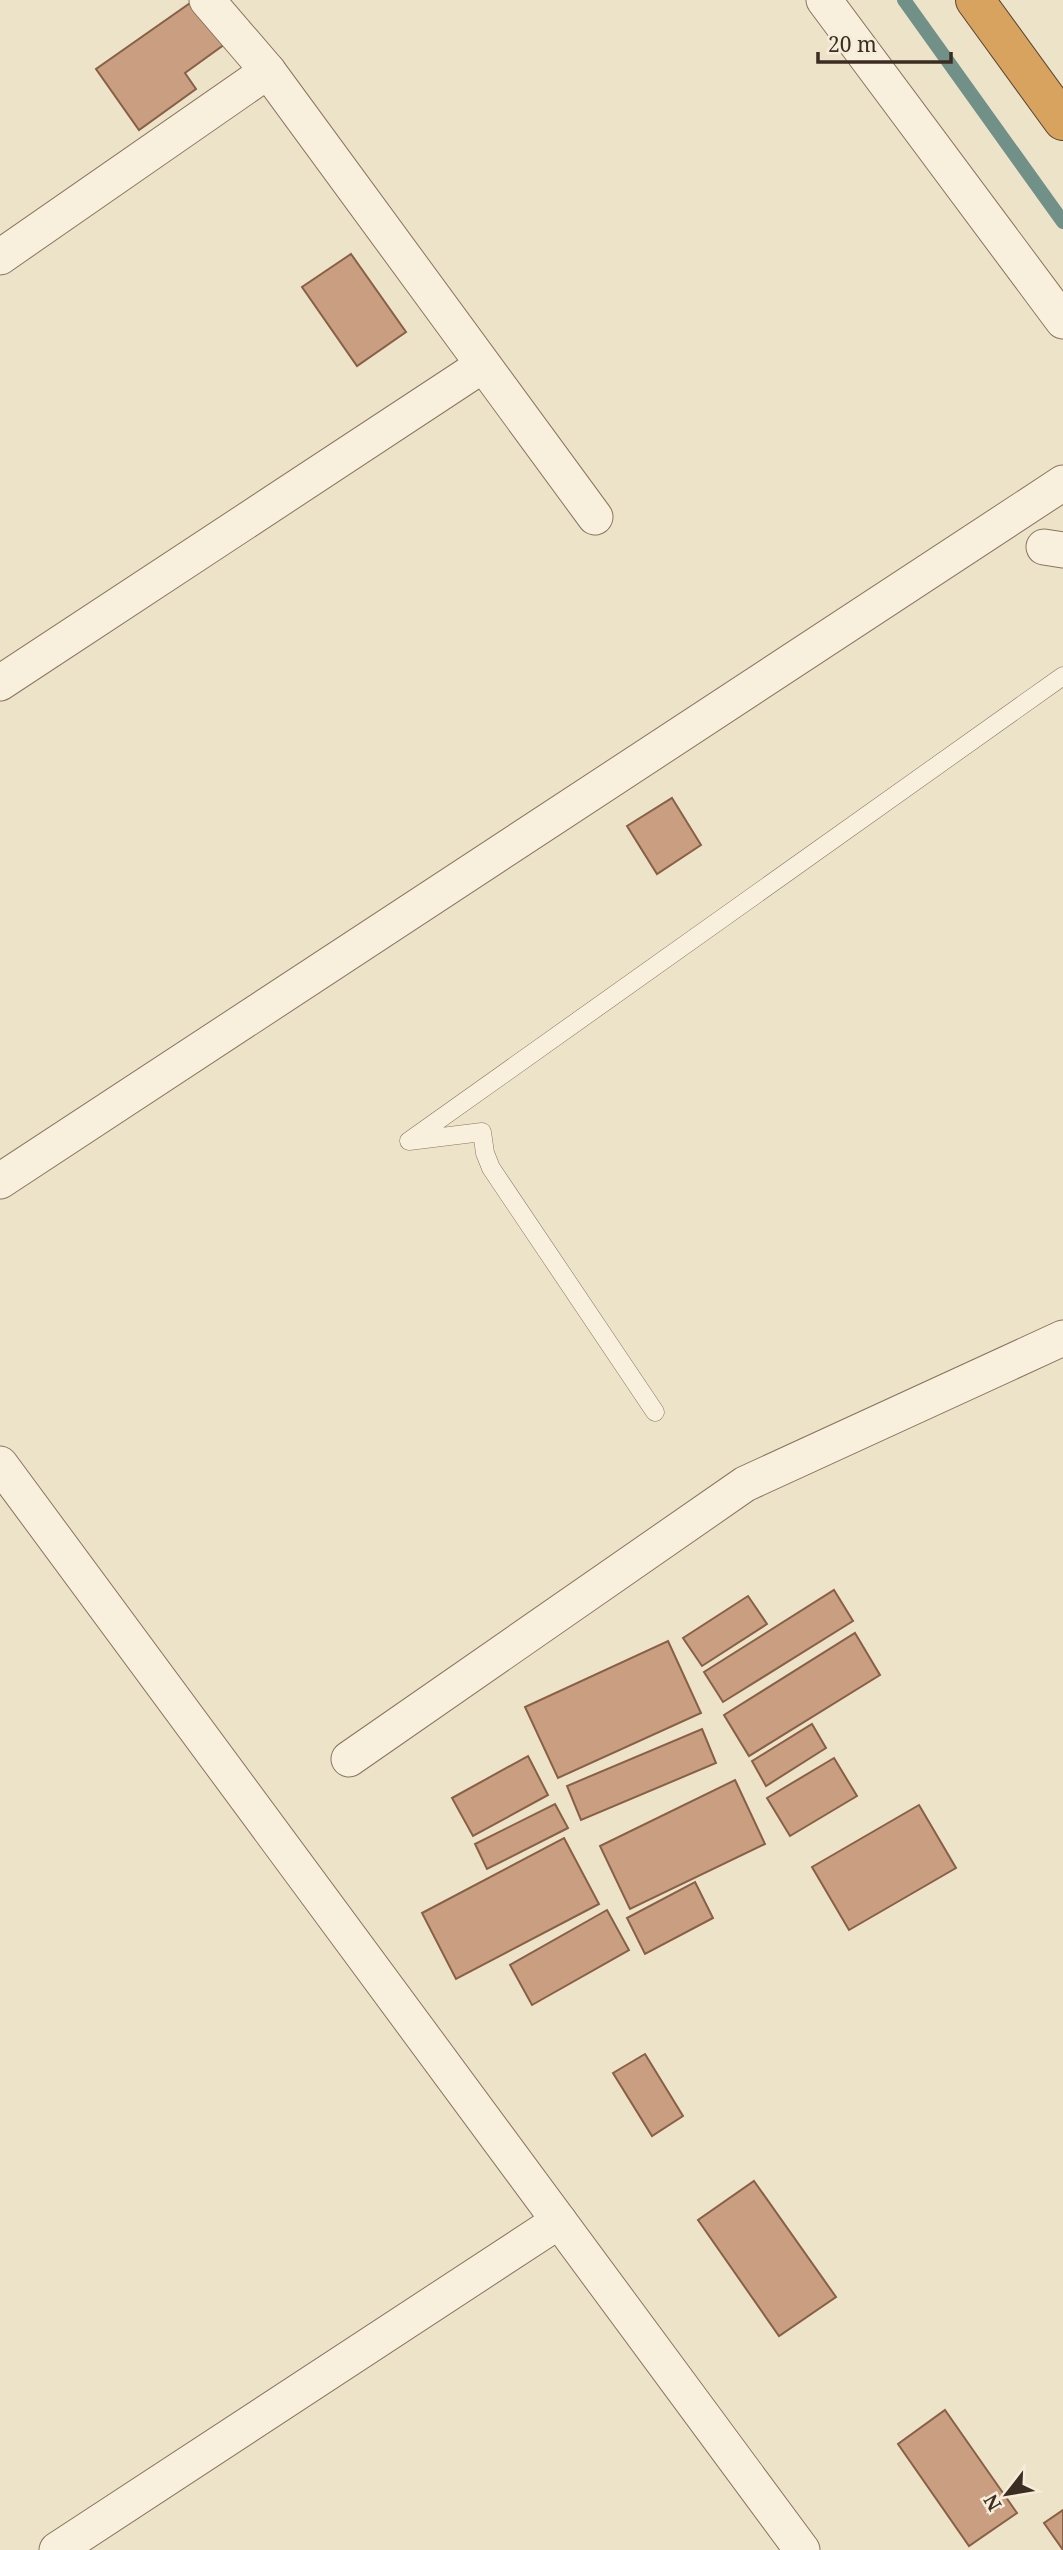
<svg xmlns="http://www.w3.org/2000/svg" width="1063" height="2550" viewBox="0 0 1063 2550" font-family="'Noto Serif',serif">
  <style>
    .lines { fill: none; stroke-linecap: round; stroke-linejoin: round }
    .stream { stroke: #709088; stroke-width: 14 }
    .building { fill: #ca9f81; stroke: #886045; stroke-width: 2 }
    .lane-casing { stroke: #89755e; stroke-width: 19 }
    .street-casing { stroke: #89755e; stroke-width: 37 }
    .highway-casing { stroke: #584432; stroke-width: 40 }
    .lane { stroke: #f8f0dd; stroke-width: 18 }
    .street { stroke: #f8f0dd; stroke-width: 35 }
    .highway { stroke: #d8a35f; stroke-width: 38 }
  </style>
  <rect width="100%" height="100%" fill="#ede3c9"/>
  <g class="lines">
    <!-- stream -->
    <polyline class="stream" points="904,0 1063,222"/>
  </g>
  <!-- building -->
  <g class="building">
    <polygon points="193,1 225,44 185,73 196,89 139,130 96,69"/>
    <polygon points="351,254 406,332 357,366 302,287"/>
    <polygon points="672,798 701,845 657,874 627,826"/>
    <polygon points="834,1590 853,1621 723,1702 704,1672"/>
    <polygon points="748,1596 767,1624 702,1666 683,1638"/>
    <polygon points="855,1633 880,1675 749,1756 724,1715"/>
    <polygon points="668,1641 701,1713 558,1778 525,1707"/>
    <polygon points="812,1724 826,1748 766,1786 752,1761"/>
    <polygon points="702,1729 716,1763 581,1820 567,1786"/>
    <polygon points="528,1756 548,1795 473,1836 452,1798"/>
    <polygon points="834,1758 857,1796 790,1836 767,1798"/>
    <polygon points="735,1780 765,1844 630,1909 600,1846"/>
    <polygon points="555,1804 568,1828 487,1869 475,1844"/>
    <polygon points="919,1805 956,1868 849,1930 812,1867"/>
    <polygon points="564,1838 599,1904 456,1979 422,1913"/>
    <polygon points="695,1882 713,1918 645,1954 627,1918"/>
    <polygon points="607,1910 629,1950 532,2005 510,1965"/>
    <polygon points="645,2054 683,2116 652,2136 613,2073"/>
    <polygon points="754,2181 836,2297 779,2336 698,2220"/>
    <polygon points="945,2410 1017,2513 969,2546 898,2444"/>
    <polygon points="1063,2510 1063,2550 1044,2523"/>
  </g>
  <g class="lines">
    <defs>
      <polyline id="lane" points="655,1412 491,1168 485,1153 482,1132 409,1141 1063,676"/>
      <g id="street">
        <polyline points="207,0 268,71 595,517"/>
        <polyline points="824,0 1063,321"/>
        <polyline points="0,257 268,71"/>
        <polyline points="1044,547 1063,550"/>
        <polyline points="0,683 483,365"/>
        <polyline points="0,1181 1063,483"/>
        <polyline points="0,1464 802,2550"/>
        <polyline points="349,1759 745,1484 1063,1338"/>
        <polyline points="57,2550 559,2221"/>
      </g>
      <polyline id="highway" points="975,0 1063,121"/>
    </defs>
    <!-- lane casing -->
    <use href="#lane" class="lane-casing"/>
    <!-- street casing -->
    <use href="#street" class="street-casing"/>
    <!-- highway casing -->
    <use href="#highway" class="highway-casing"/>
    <!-- lane -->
    <use href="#lane" class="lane"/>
    <!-- street -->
    <use href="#street" class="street"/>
    <!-- highway -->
    <use href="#highway" class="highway"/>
  </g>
  <!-- north arrow -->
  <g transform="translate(1007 2494) rotate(239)" stroke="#f5edd9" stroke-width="5" paint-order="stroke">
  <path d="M0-5L12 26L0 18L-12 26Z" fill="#3b2d21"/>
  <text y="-10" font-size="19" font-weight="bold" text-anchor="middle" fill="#3b2d21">N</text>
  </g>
  <!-- scale -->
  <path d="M818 52v10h133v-10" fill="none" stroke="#3b2d21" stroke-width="3.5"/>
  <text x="828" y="52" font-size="21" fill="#3b2d21" stroke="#f5edd9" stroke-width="5" paint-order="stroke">20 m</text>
</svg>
